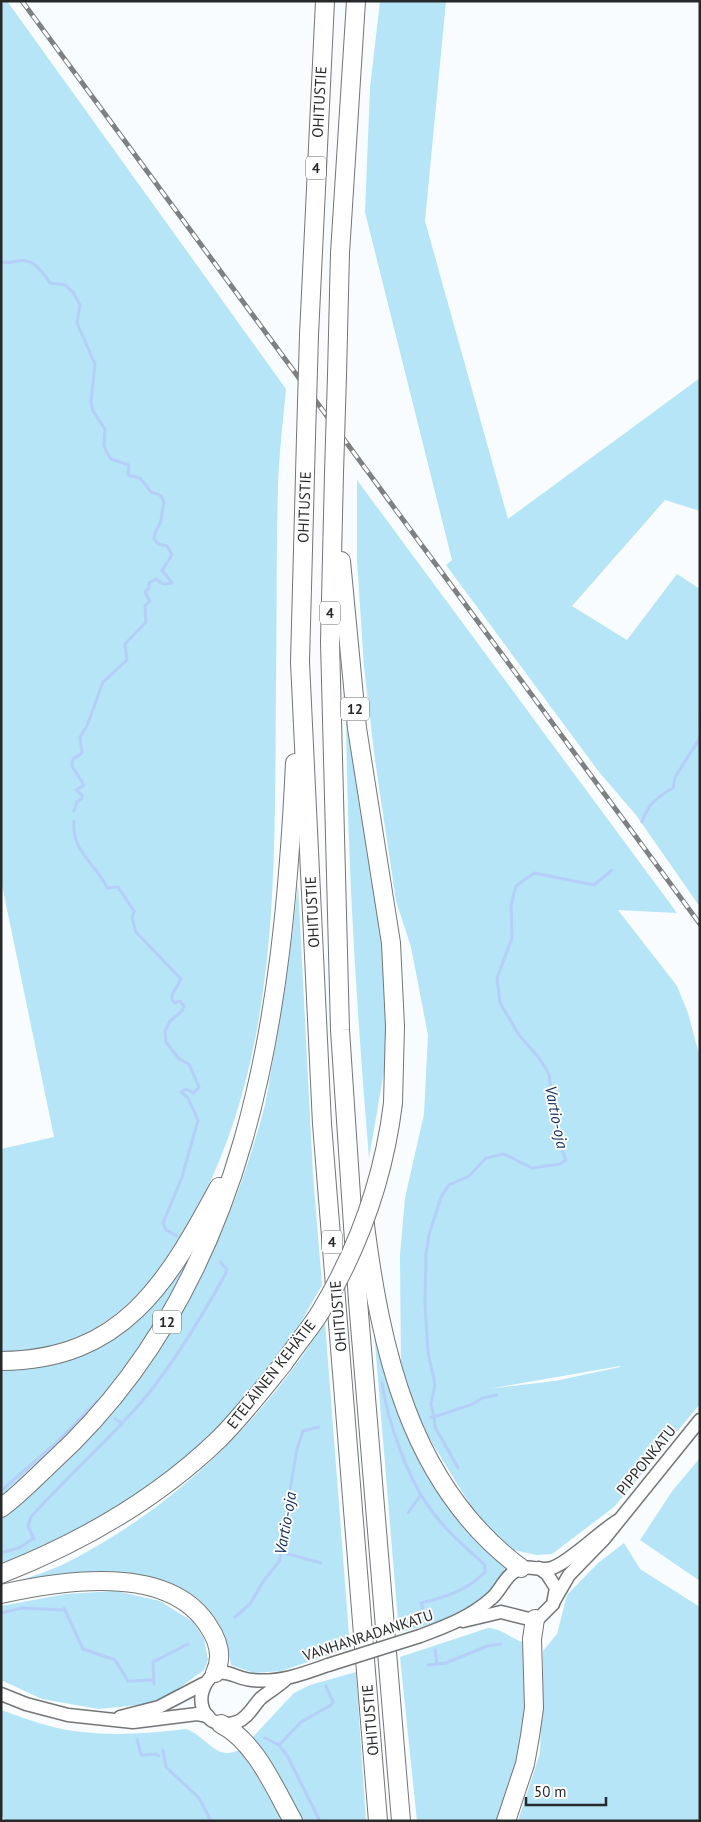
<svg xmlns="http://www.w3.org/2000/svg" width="701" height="1822" viewBox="0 0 701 1822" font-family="'PT Sans',sans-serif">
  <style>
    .green { fill: #b5e5f6; fill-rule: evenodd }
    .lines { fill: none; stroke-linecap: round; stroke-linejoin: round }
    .stream { stroke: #b5cff8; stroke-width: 3 }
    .tertiary-casing { stroke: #737677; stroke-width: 15 }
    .motorway-casing { stroke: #737677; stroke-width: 20 }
    .tertiary { stroke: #fff; stroke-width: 12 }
    .motorway { stroke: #fff; stroke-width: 18 }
    .rail-casing { stroke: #7e8081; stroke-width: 5 }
    .rail { stroke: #fff; stroke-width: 3; stroke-dasharray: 9; stroke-linecap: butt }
    .tertiary-bridge-casing { stroke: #737677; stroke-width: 15; stroke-linecap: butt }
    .motorway-bridge-casing { stroke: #737677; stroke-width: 20; stroke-linecap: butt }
    .tertiary-bridge { stroke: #fff; stroke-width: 12 }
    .motorway-bridge { stroke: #fff; stroke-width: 18 }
    .labels { text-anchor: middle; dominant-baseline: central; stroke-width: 4; stroke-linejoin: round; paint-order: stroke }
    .shield { fill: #fff; stroke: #686869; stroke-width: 1 }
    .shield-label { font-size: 14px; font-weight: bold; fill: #272829 }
    .street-label { font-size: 15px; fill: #272829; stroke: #fff }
    .water-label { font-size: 16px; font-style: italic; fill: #102c5d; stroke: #fff }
  </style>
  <rect width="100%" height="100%" fill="#f8fcfe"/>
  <!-- green -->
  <g class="green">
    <path d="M 1,1 L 7,1 L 286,389 C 283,421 279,454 278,487 C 276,552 277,618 276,684 C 274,858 282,1039 202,1199 C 175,1253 144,1299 91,1331 C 65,1348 31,1350 1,1352 L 1,1149 L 54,1137 L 1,880 Z"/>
    <polygon points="380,1 446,1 425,221 508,519 700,378 700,511 665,500 572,606 627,640 677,574 700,589 700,907 636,815 599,772 446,565 452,560 365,212 370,88"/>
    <path d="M 357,480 L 677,913 L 618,910 L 677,986 L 688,1013 L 700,1058 L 700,1404 L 614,1507 L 552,1554 L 536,1555 L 506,1548 L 472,1508 L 423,1428 L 401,1371 L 400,1255 L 405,1198 L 424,1114 L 428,1035 L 411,947 L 396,901 L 375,760 L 364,667 L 357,560 ZM 620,1367 L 555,1381 L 488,1389 L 620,1366 Z"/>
    <path d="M 346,688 L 388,982 L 390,1037 L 369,1158 C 356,1002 346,845 346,688 Z"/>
    <path d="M 298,884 L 313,1175 L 322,1285 L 301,1322 L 253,1390 L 198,1447 L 137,1496 L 81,1530 L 1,1566 L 1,1517 C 33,1495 62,1467 88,1438 C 178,1340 231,1233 265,1105 C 269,1087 271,1067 275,1049 C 285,994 292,940 298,884 Z"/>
    <polygon points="191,1253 165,1312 98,1405 23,1480 1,1497 1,1367 85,1351 131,1327 163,1291"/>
    <path d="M 325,1322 L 350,1648 L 281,1671 L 254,1673 L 231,1665 C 229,1654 227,1642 223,1632 C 187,1549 70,1578 1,1587 C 22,1579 46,1573 66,1563 C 173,1509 261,1423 325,1322 Z"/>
    <path d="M 378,1330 L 395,1402 L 506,1566 C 489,1610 441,1621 399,1633 L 374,1331 Z"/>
    <polygon points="700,1458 700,1581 640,1540 673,1490"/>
    <polygon points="624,1543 640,1569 700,1607 700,1821 518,1821 540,1753 543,1651 557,1634 567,1595 598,1563"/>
    <polygon points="116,1591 160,1601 193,1622 204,1639 208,1660 204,1670 175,1691 148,1704 99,1709 42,1699 1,1680 1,1606 66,1594"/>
    <path d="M 488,1628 C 504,1629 513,1641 527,1643 L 529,1663 L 524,1740 L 500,1821 L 417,1821 L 400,1657 Z"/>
    <polygon points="356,1672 366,1821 300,1821 252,1738 294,1693 310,1685"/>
    <path d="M 1,1710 C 27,1719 55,1730 82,1732 C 117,1736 151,1733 186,1729 C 207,1736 216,1763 241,1749 L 283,1821 L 6,1821 L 1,1815 Z"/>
  </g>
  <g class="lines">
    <!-- stream -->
    <g class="stream">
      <path d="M 1,262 C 8,264 11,262 18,261 C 33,258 43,272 50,283 L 65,285 L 73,292 L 80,305 L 77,323 L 95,364 L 91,402 L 93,411 L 105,429 L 104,445 L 107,453 L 111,459 L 129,465 L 128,475 L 140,478 L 151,492 C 158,495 162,493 164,503 C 161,512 163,515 160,523 C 158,529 154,531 154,538 L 158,544 L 167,546 L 172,555 L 162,570 L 172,583 L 163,584 L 156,579 L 149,583 L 149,588 L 145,592 L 150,601 L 145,606 L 146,622 L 125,644 L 127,660 L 103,682 L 87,726 L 80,737 L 82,753 L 73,759 L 72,766 L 84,785 L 76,790 L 82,795 L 82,798 L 77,802 L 74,811"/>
      <polyline points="700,710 700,727"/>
      <path d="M 74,821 C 71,852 96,863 107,888 L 118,887 L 134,911 L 132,918 L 136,932 L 181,979 L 172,995 L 172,1000 L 175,1003 L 180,1001 L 184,1006 L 182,1011 L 170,1021 L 165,1031 L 166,1042 L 179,1059 L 189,1064 L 199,1087 L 194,1093 L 186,1089 L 181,1092 L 188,1098 L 198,1120 L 182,1177 L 163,1223 L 166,1230 L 177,1236"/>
      <path d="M 642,822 C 648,804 657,797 673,788 L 675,777 L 700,738"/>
      <path d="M 382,1383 C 388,1423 408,1479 431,1510 C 446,1531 466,1548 485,1565 L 485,1572 C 467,1591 445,1597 421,1603 L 426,1619"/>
      <polyline points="431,1417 434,1417 431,1404 435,1385 428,1352 425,1304 426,1254 429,1235 441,1197 449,1185 469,1176 486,1158 504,1154 532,1168 560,1164 566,1160 559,1143 558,1117 552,1099 549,1074 539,1058 519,1035 500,1003 497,978 512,938 511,905 516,886 534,873 594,885 612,870"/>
      <polyline points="115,1419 122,1423"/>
      <polyline points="458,1468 435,1427 434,1417 473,1404 482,1398 497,1395"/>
      <polyline points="1,1491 57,1442 96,1402"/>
      <polyline points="408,1513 420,1496"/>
      <path d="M 34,1539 L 28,1526 L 31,1517 C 69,1474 113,1437 149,1393 C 178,1356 202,1316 225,1275 L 227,1269 L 220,1262"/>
      <polyline points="281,1552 321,1563"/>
      <polyline points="1,1553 19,1548 34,1538"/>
      <polyline points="64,1608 83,1649 115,1660 128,1681 153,1680"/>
      <polyline points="1,1613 22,1608 65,1610"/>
      <polyline points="235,1617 250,1604 263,1582 280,1560 284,1525 291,1506 290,1490 297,1449 303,1431 319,1427"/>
      <polyline points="435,1650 437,1664"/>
      <polyline points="428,1665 446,1663 487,1646 501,1644"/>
      <polyline points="154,1684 153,1662 188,1644"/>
      <polyline points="265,1738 279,1745 288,1757 320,1821"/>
      <polyline points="137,1739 141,1755 156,1754 159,1756"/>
      <polyline points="279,1745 301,1722 331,1705 333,1702 326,1686"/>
      <polyline points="163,1750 166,1767 199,1798 211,1821"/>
    </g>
    <defs>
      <g id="tertiary">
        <polyline points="554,1601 569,1575 604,1539 700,1420"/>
        <polyline points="463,1621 501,1612 529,1619 539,1618 553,1604 556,1588 547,1574 539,1568"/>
        <path d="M 420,1636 C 447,1626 471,1617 493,1597 C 501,1589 505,1577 515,1571 C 528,1563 539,1572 552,1568 C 571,1561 598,1533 617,1521"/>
        <path d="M 286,1679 C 278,1687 269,1691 261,1698 C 253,1706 248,1718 237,1722 C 204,1734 188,1695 215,1673 C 229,1670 238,1679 252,1680 C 279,1683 303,1674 328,1665"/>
        <polyline points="1,1694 26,1704 68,1715 133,1722 197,1714 208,1716"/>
        <polyline points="120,1717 159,1707 203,1684"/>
      </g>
      <g id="motorway">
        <polyline points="309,335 325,1"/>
        <polyline points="337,375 340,253 356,1"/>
        <polyline points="306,437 300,662 322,1124 378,1821"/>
        <polyline points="334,473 330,642 340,1030 358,1301 401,1821"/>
        <polyline points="341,561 357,728 391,943 395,1026 393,1103"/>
        <path d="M 364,1217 C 380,1347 409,1485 521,1568"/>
        <path d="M 1,1361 C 123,1360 167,1283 219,1187"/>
        <path d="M 1,1508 C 19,1495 35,1478 51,1463 C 250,1282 283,1017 295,763"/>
        <path d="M 1,1574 C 82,1542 156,1500 219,1439 C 242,1416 262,1390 283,1364"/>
        <path d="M 1,1594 C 63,1580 170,1563 209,1627 C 219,1642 223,1657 215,1673"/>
        <path d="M 221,1724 C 255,1741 275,1789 293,1821"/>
        <polyline points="506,1821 525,1764 530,1736 534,1708 532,1639 535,1619"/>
      </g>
    </defs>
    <!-- tertiary casing -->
    <use href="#tertiary" class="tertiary-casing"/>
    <!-- motorway casing -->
    <use href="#motorway" class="motorway-casing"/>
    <!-- tertiary -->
    <use href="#tertiary" class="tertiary"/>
    <!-- motorway -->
    <use href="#motorway" class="motorway"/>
    <defs>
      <polyline id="rail" points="22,1 700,924"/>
    </defs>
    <!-- rail casing -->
    <use href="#rail" class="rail-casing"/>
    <!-- rail -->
    <use href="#rail" class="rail"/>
    <defs>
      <polyline id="tertiary-bridge" points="328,1665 420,1636"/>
      <g id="motorway-bridge">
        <polyline points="306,437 309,335"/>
        <polyline points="334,473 337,375"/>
        <path d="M 283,1364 C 295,1346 310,1329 321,1311 C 359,1247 384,1177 393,1103"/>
      </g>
    </defs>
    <!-- tertiary-bridge casing -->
    <use href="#tertiary-bridge" class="tertiary-bridge-casing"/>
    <!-- motorway-bridge casing -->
    <use href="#motorway-bridge" class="motorway-bridge-casing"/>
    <!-- tertiary-bridge -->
    <use href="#tertiary-bridge" class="tertiary-bridge"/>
    <!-- motorway-bridge -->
    <use href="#motorway-bridge" class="motorway-bridge"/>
  </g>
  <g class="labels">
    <!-- shield labels -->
    <g class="shield">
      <rect x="306" y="156.5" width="20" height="23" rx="4"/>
      <rect x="320" y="601.5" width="20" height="23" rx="4"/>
      <rect x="341" y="697.5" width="28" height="23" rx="4"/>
      <rect x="322" y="1230.5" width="20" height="23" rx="4"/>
      <rect x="153" y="1310.5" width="28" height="23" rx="4"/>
    </g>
    <g class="shield-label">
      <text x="316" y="168">4</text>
      <text x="330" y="613">4</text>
      <text x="355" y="709">12</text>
      <text x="332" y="1242">4</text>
      <text x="167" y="1322">12</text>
    </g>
    <!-- street labels -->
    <g class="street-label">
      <text transform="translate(319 102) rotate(-87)">OHITUSTIE</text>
      <text transform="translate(304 507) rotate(-88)">OHITUSTIE</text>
      <text transform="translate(312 912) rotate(-93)">OHITUSTIE</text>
      <text transform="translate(338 1316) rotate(-95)">OHITUSTIE</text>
      <text transform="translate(271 1374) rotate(-52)">ETELÄINEN KEHÄTIE</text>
      <text transform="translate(646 1460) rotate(-51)">PIPPONKATU</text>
      <text transform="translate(368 1635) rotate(-18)">VANHANRADANKATU</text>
      <text transform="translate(370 1720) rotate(-95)">OHITUSTIE</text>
    </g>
    <!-- water labels -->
    <g class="water-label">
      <text transform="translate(557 1117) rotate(79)">Vartio-oja</text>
      <text transform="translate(285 1523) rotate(-80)">Vartio-oja</text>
    </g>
  </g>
  <!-- border -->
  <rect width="701" height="1822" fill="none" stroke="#272829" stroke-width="5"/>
  <!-- scale -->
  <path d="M526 1797v8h80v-8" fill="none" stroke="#272829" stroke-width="2.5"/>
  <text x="534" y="1797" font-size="15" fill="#272829" stroke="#ffffff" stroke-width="4" paint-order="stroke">50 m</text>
</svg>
